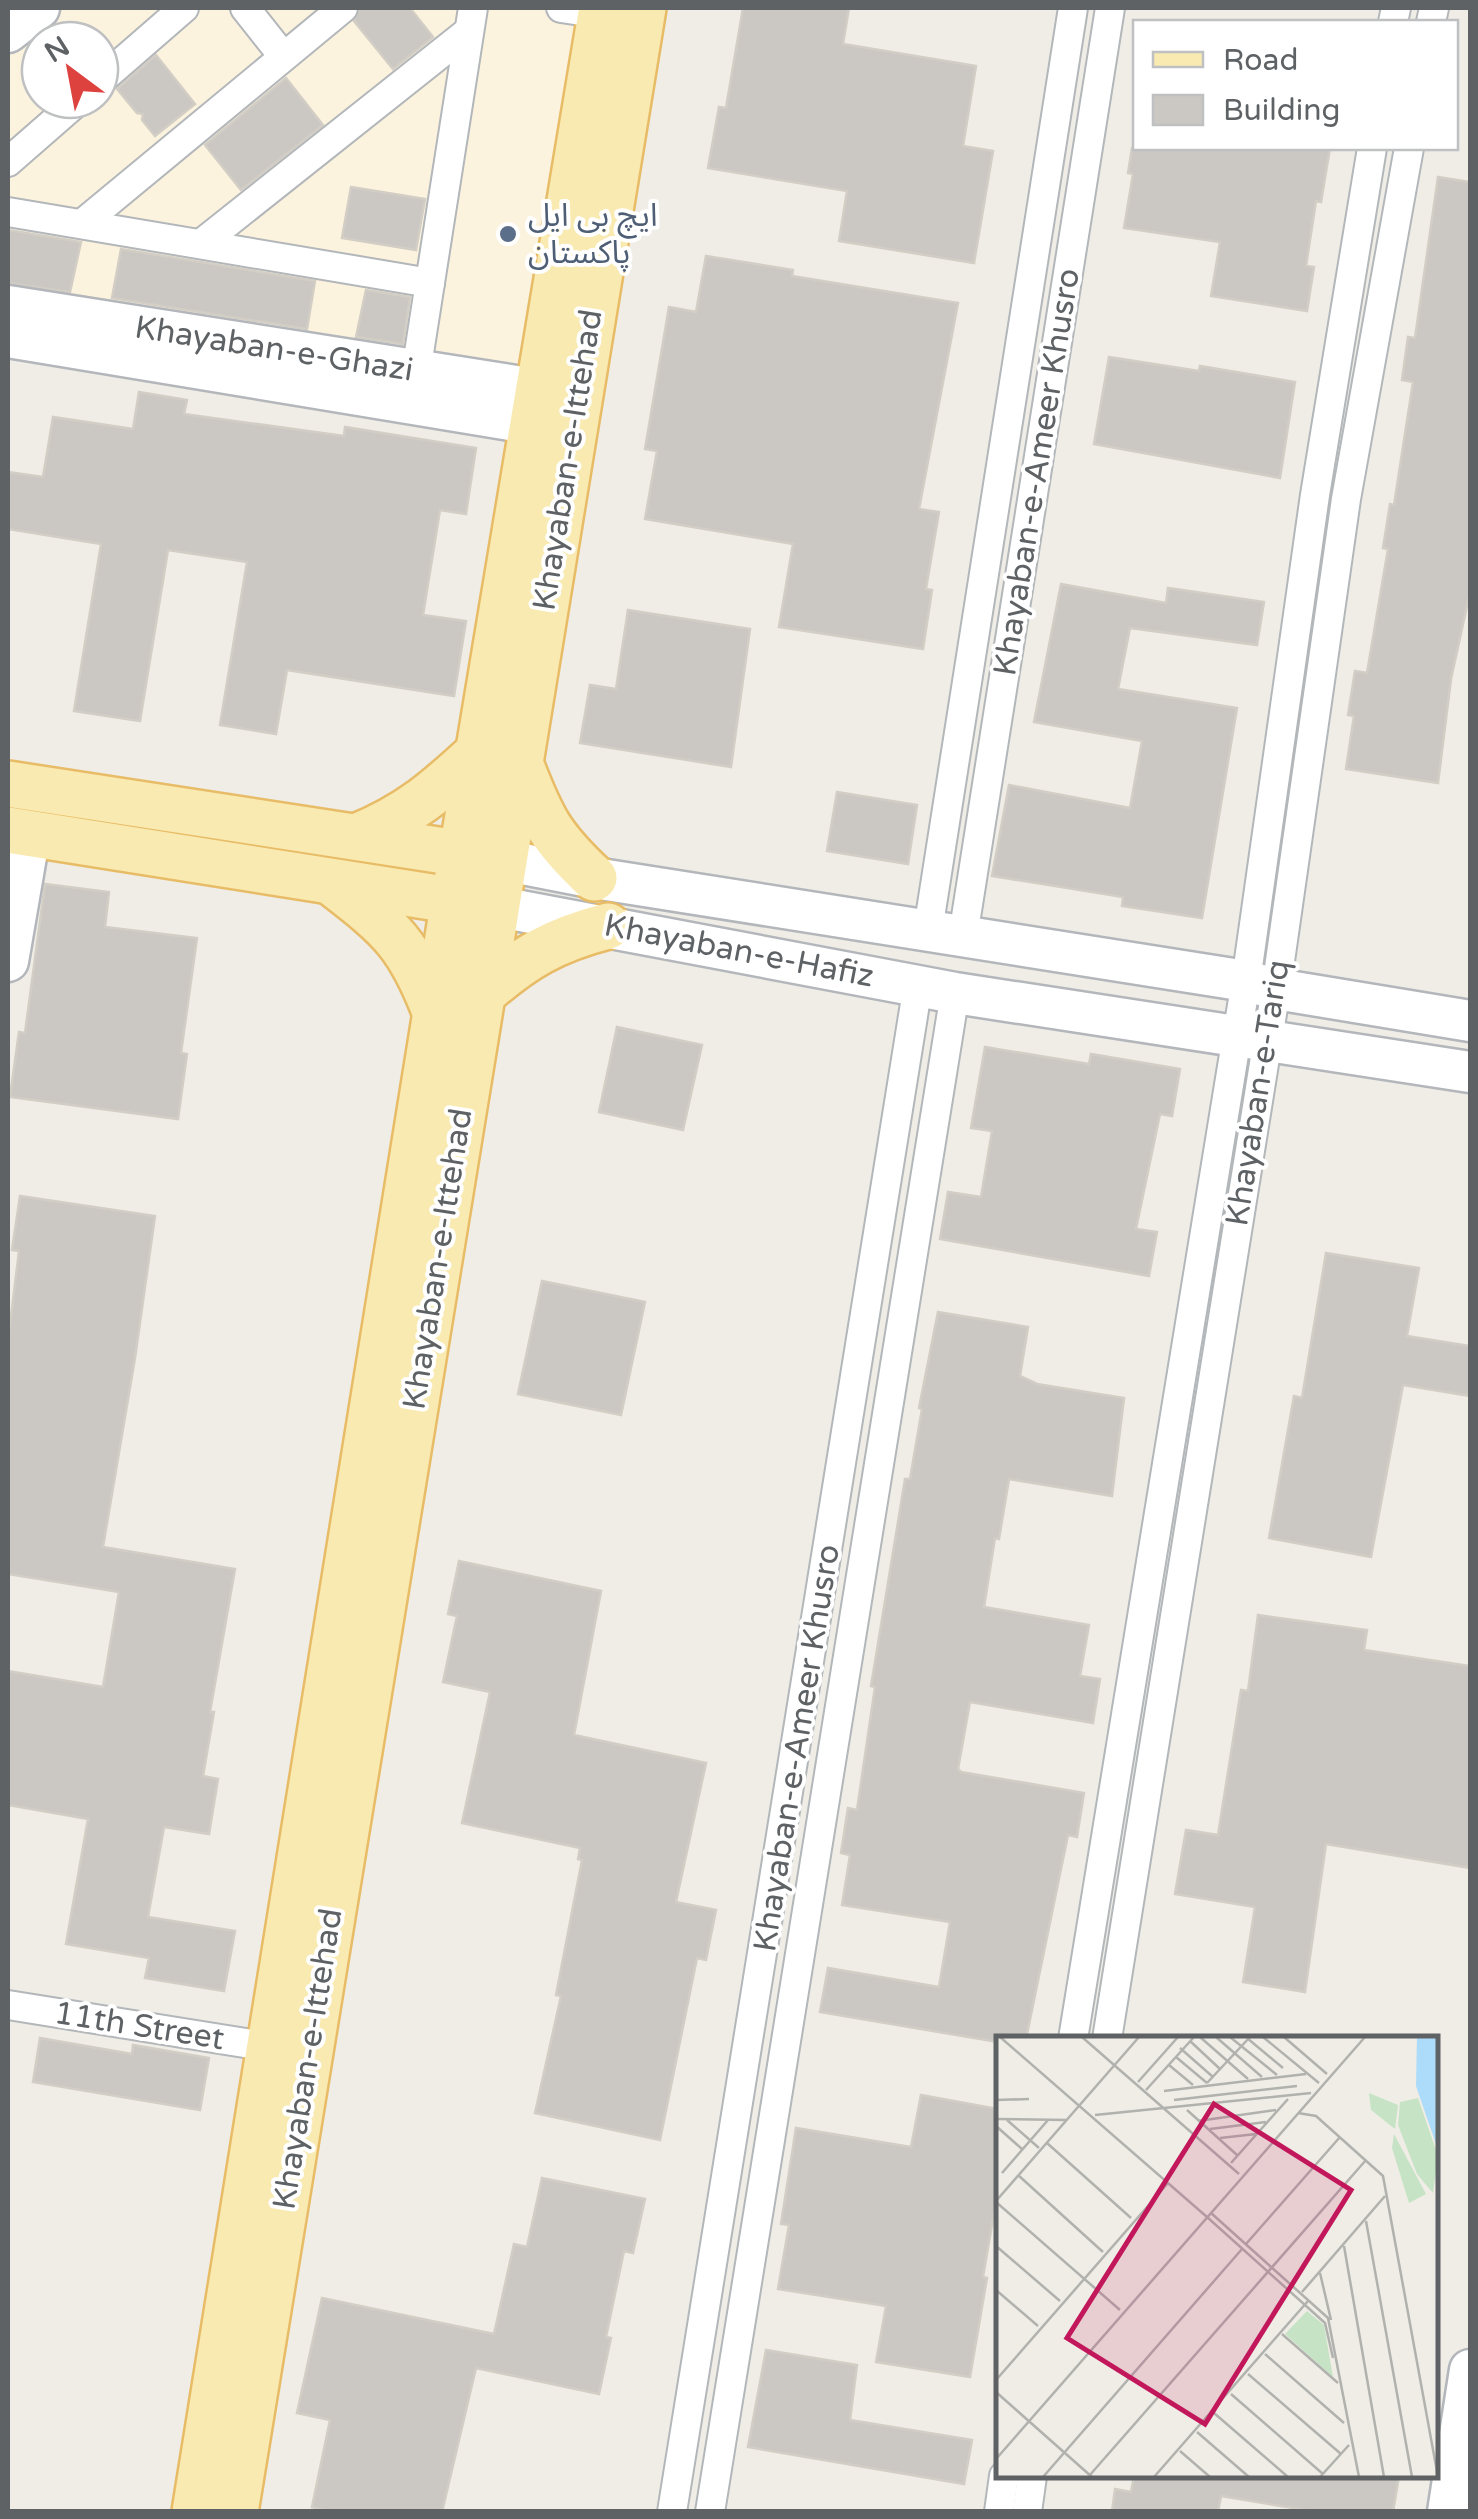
<svg xmlns="http://www.w3.org/2000/svg" width="1478" height="2519" viewBox="0 0 1478 2519" font-family="'Varela Round','Noto Sans Arabic',sans-serif">
  <style>
    .commercial { fill: #fcf3df; fill-rule: evenodd }
    .building { fill: #cbc7c3; stroke: #d3cec5; stroke-width: 2.5 }
    .lines { fill: none; stroke-linecap: round; stroke-linejoin: round }
    .street-casing { stroke: #b3b7ba; stroke-width: 32 }
    .secondary-casing { stroke: #b3b6ba; stroke-width: 45 }
    .primary-casing { stroke: #e8bc67; stroke-width: 50 }
    .street { stroke: #fff; stroke-width: 28 }
    .secondary { stroke: #fff; stroke-width: 40 }
    .primary { stroke: #f9eab1; stroke-width: 45 }
    .service-dot { fill: #5c6f8a; stroke: #fff; stroke-width: 4 }
    .labels { text-anchor: middle; dominant-baseline: central; stroke-width: 8; stroke-linejoin: round; paint-order: stroke }
    .service-label { font-size: 32px; fill: #4e5e75; stroke: #fff; text-anchor: start }
    .street-label { font-size: 32px; fill: #5e6265; stroke: #fff }
    .inset-road { fill: none; stroke: #b1b1ae; stroke-width: 2.5 }
    .view { fill: #c2185b; fill-opacity: 0.15; stroke: #c2185b; stroke-width: 5 }
    .inset-edge { fill: none; stroke: #5e6265; stroke-width: 5 }
  </style>
  <rect width="100%" height="100%" fill="#efede6"/>
  <!-- commercial -->
  <path class="commercial" d="M 8,8 L 583,8 L 527,376 L 8,295 ZM 40,40 L 100,40 L 100,100 L 40,100 Z"/>
  <!-- building -->
  <g class="building">
    <polygon points="360,8 410,8 433,37 393,69 354,21"/>
    <polygon points="743,8 849,8 843,44 976,66 963,146 993,151 974,263 839,241 847,191 708,168 719,107 726,108"/>
    <polygon points="156,55 195,104 155,136 142,120 143,114 137,113 117,89"/>
    <polygon points="286,78 323,125 241,190 205,145"/>
    <polygon points="1132,148 1330,148 1321,202 1316,201 1306,266 1314,267 1307,311 1211,296 1220,242 1124,228 1133,174 1128,173"/>
    <polygon points="1438,177 1470,182 1470,592 1451,679 1438,783 1346,769 1354,716 1348,715 1355,671 1367,673 1388,549 1383,548 1390,504 1394,505 1413,382 1402,380 1408,337 1415,338"/>
    <polygon points="351,187 425,199 416,250 342,238"/>
    <polygon points="8,230 81,242 70,292 8,283"/>
    <polygon points="121,249 315,281 307,329 112,298"/>
    <polygon points="706,256 793,270 792,276 958,303 919,509 939,512 926,589 932,590 923,649 779,627 793,544 645,519 657,451 645,449 669,307 696,312"/>
    <polygon points="366,290 410,297 403,344 356,337"/>
    <polygon points="1109,357 1199,371 1200,366 1295,382 1280,478 1094,444"/>
    <polygon points="139,392 187,400 184,414 344,436 345,427 476,448 466,514 440,510 423,615 466,621 454,696 287,670 276,734 220,725 247,562 168,550 140,721 74,711 101,544 8,529 8,472 43,477 53,417 133,429"/>
    <polygon points="1061,584 1166,603 1168,588 1264,602 1257,645 1130,628 1118,689 1237,708 1202,918 1122,906 1123,897 992,876 1009,785 1130,808 1142,741 1034,722"/>
    <polygon points="628,610 750,629 731,767 580,743 590,685 616,689"/>
    <polygon points="837,792 917,805 908,864 827,851"/>
    <polygon points="45,884 109,892 105,927 197,938 181,1053 187,1054 178,1119 10,1097 19,1032 25,1033"/>
    <polygon points="617,1027 702,1045 683,1130 599,1112"/>
    <polygon points="985,1047 1089,1064 1091,1054 1180,1069 1172,1116 1160,1114 1136,1229 1157,1232 1149,1276 940,1239 948,1192 981,1197 992,1131 971,1128"/>
    <polygon points="20,1196 155,1216 135,1358 103,1547 235,1569 210,1712 214,1712 203,1776 218,1779 209,1834 164,1827 148,1917 235,1931 224,1991 145,1978 149,1958 66,1944 88,1819 8,1805 8,1671 103,1687 119,1592 8,1574 8,1341 19,1251 12,1250"/>
    <polygon points="1326,1253 1419,1268 1407,1336 1470,1346 1470,1396 1403,1385 1371,1557 1269,1538 1294,1396 1302,1398"/>
    <polygon points="542,1281 645,1302 621,1415 518,1394"/>
    <polygon points="938,1312 1028,1327 1020,1376 1037,1384 1124,1398 1112,1496 1009,1479 999,1539 995,1538 984,1607 1089,1625 1080,1676 1100,1679 1093,1723 970,1702 958,1769 961,1772 1084,1793 1077,1837 1068,1835 1026,2039 998,2039 998,2042 820,2012 828,1968 939,1987 950,1922 842,1905 850,1855 841,1853 848,1808 857,1810 875,1687 871,1686 898,1522 905,1479 910,1479 922,1409 919,1408"/>
    <polygon points="459,1561 601,1591 574,1735 706,1763 676,1902 716,1910 706,1960 697,1958 660,2140 535,2113 561,1996 556,1995 582,1860 578,1859 580,1848 462,1823 490,1692 443,1682 457,1616 448,1614"/>
    <polygon points="1258,1615 1367,1630 1364,1650 1470,1666 1470,1868 1326,1844 1305,1992 1243,1982 1255,1907 1175,1894 1186,1830 1218,1835 1241,1690 1248,1691"/>
    <polygon points="40,2038 132,2054 133,2045 209,2058 200,2110 33,2082"/>
    <polygon points="921,2095 998,2109 998,2208 995,2207 983,2277 987,2278 970,2377 876,2362 886,2306 778,2289 789,2225 781,2224 796,2128 911,2147"/>
    <polygon points="542,2178 645,2199 633,2253 624,2251 606,2337 611,2338 599,2394 476,2368 442,2512 331,2512 312,2507 330,2420 297,2413 322,2298 494,2334 514,2244 527,2247"/>
    <polygon points="766,2350 857,2365 850,2420 972,2440 964,2484 748,2447"/>
    <polygon points="1134,2476 1399,2476 1393,2512 1317,2512 1221,2496 1218,2512 1112,2512 1115,2489 1131,2492"/>
  </g>
  <g class="lines">
    <defs>
      <g id="street">
        <polyline points="245,8 283,56"/>
        <polyline points="561,8 601,14"/>
        <polyline points="1393,22 1396,8"/>
        <polyline points="1431,22 1434,8"/>
        <polyline points="100,81 184,8"/>
        <polyline points="8,162 79,100"/>
        <polyline points="8,212 430,283"/>
        <polyline points="83,223 343,8"/>
        <polyline points="202,243 469,31"/>
        <polyline points="416,372 473,8"/>
        <polyline points="928,930 1073,8"/>
        <polyline points="963,936 1110,8"/>
        <polyline points="8,2005 270,2047"/>
        <polyline points="1073,2039 1246,981 1315,495 1372,148"/>
        <polyline points="1107,2039 1276,989 1346,499 1409,148"/>
        <polyline points="672,2512 918,985"/>
        <polyline points="710,2512 955,993"/>
        <polyline points="999,2512 1004,2476"/>
        <polyline points="1027,2512 1032,2476"/>
      </g>
      <g id="secondary">
        <polyline points="8,32 39,8"/>
        <polyline points="8,306 541,390"/>
        <polyline points="8,337 535,424"/>
        <polyline points="503,860 594,878 1246,981 1276,989 1470,1021"/>
        <polyline points="494,906 955,993 1470,1072"/>
        <polyline points="8,961 30,833"/>
        <polyline points="1448,2512 1470,2370"/>
      </g>
      <g id="primary">
        <path d="M 520,763 C 541,818 550,837 594,878"/>
        <polyline points="8,784 490,858"/>
        <polyline points="8,830 482,905"/>
        <path d="M 356,837 C 410,815 438,790 480,751"/>
        <path d="M 335,885 C 392,929 410,945 436,1014"/>
        <path d="M 481,995 C 523,958 553,940 608,926"/>
        <polyline points="195,2512 454,900 602,8"/>
        <polyline points="235,2512 643,8"/>
      </g>
    </defs>
    <!-- street casing -->
    <use href="#street" class="street-casing"/>
    <!-- secondary casing -->
    <use href="#secondary" class="secondary-casing"/>
    <!-- primary casing -->
    <use href="#primary" class="primary-casing"/>
    <!-- street -->
    <use href="#street" class="street"/>
    <!-- secondary -->
    <use href="#secondary" class="secondary"/>
    <!-- primary -->
    <use href="#primary" class="primary"/>
  </g>
  <!-- markers -->
  <circle class="service-dot" cx="508" cy="234" r="10"/>
  <g class="labels">
    <!-- service labels -->
    <g class="service-label">
      <text x="528" y="216">ایچ بی ایل<tspan x="528" dy="37">پاکستان</tspan></text>
    </g>
    <!-- street labels -->
    <g class="street-label">
      <text transform="translate(274 349) rotate(9)">Khayaban-e-Ghazi</text>
      <text transform="translate(568 460) rotate(-81)">Khayaban-e-Ittehad</text>
      <text transform="translate(1037 472) rotate(-81)">Khayaban-e-Ameer Khusro</text>
      <text transform="translate(739 951) rotate(11)">Khayaban-e-Hafiz</text>
      <text transform="translate(1258 1093) rotate(-81)">Khayaban-e-Tariq</text>
      <text transform="translate(438 1259) rotate(-81)">Khayaban-e-Ittehad</text>
      <text transform="translate(797 1748) rotate(-81)">Khayaban-e-Ameer Khusro</text>
      <text transform="translate(139 2026) rotate(9)">11th Street</text>
      <text transform="translate(308 2059) rotate(-81)">Khayaban-e-Ittehad</text>
    </g>
  </g>
  <!-- overview -->
  <g transform="translate(996 2036)">
    <rect width="442" height="442" fill="#efede6"/>
    <path d="M 373,57 L 402,69 L 399,93 L 375,74 ZM 422,62 L 442,120 L 437,157 L 421,138 L 402,89 L 404,66 ZM 398,98 L 430,158 L 413,167 L 396,112 Z" fill="#c6e4c5"/>
    <path d="M 311,275 L 328,289 L 337,341 L 289,298 Z" fill="#c6e4c5"/>
    <path d="M 421,1 L 442,1 L 442,114 L 420,50 Z" fill="#acdcf9"/>
    <path class="inset-road" d="M 4,1 L 211,181M 86,1 L 243,138M 204,1 L 252,43M 220,1 L 266,41M 234,1 L 281,39M 267,1 L 323,47M 288,1 L 331,38M 251,2 L 287,32M 194,5 L 224,33M 184,12 L 217,41M 180,21 L 211,47M 173,29 L 197,49M 142,46 L 182,1M 211,47 L 254,1M 150,54 L 198,1M 168,55 L 310,38M 0,64 L 33,63M 178,64 L 301,50M 191,74 L 241,119M 302,77 L 320,80 L 387,140 L 442,441M 99,79 L 315,57M 0,83 L 71,84M 11,84 L 43,112M 202,85 L 280,74M 0,90 L 26,113M 214,93 L 270,86M 224,102 L 260,98M 51,107 L 135,182M 235,127 L 292,63M 6,137 L 52,84M 22,139 L 107,216M 0,165 L 143,1M 0,166 L 124,274M 215,177 L 332,282 L 363,441M 211,181 L 329,287 L 337,322M 370,185 L 416,441M 250,208 L 344,101M 0,210 L 64,265M 348,210 L 388,441M 324,237 L 335,284M 0,254 L 42,290M 306,256 L 389,160M 286,298 L 342,347M 269,318 L 348,387M 252,338 L 345,418M 0,344 L 172,147M 0,356 L 96,441M 235,358 L 327,438M 218,377 L 292,441M 201,396 L 253,441M 184,415 L 214,441M 0,423 L 369,1M 93,440 L 370,124M 47,441 L 246,213M 158,441 L 312,265M 324,441 L 353,409"/>
    <path class="view" d="M 218,68 L 355,154 L 209,388 L 71,302 Z"/>
    <rect width="442" height="442" class="inset-edge"/>
  </g>
  <!-- border -->
  <rect width="1478" height="2519" fill="none" stroke="#5e6265" stroke-width="20"/>
  <!-- legend -->
  <rect x="1133" y="20" width="325" height="130" fill="#ffffff" stroke="#bfc0c1" stroke-width="2.5"/>
  <rect x="1153" y="52" width="50" height="15" fill="#f9eab1" stroke="#bfc0c1" stroke-width="2.5"/>
  <text x="1223" y="70" font-size="30" fill="#5e6265">Road</text>
  <rect x="1153" y="95" width="50" height="30" fill="#cbc7c3" stroke="#bfc0c1" stroke-width="2.5"/>
  <text x="1223" y="120" font-size="30" fill="#5e6265">Building</text>
  <!-- north arrow -->
  <g transform="translate(70 70) rotate(328)"><circle r="48" fill="#ffffff" stroke="#bfc0c1" stroke-width="2.5"/>
  <path d="M0-8L18 38L0 25L-18 38Z" fill="#dd423e"/>
  <text y="-15" font-size="28" font-weight="bold" text-anchor="middle" fill="#5e6265">N</text>
  </g>
</svg>
